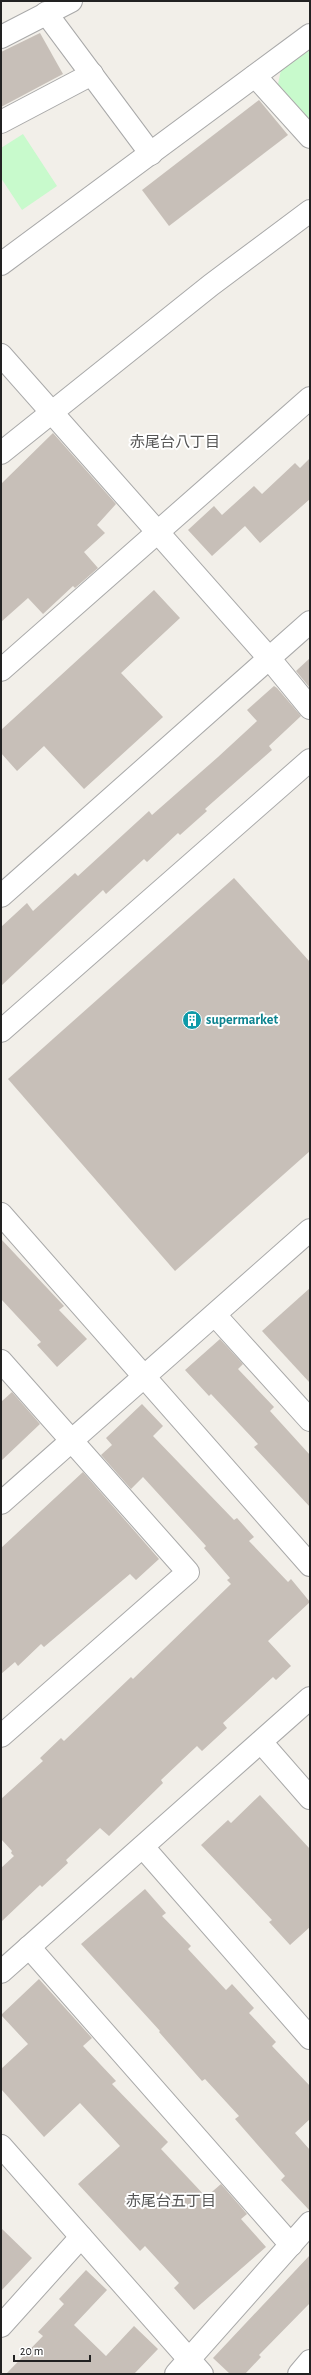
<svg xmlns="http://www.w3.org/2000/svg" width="311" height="2375" viewBox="0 0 311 2375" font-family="'Alegreya Sans','Noto Sans JP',sans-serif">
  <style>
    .park { fill: #c8facc }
    .building { fill: #c7bfb8 }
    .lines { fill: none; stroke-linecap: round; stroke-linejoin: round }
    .minor-casing { stroke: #a9a9a9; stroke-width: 24 }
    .tertiary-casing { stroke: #a9a9a9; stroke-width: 24 }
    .minor { stroke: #fff; stroke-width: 22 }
    .tertiary { stroke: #fff; stroke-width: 22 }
    .labels { text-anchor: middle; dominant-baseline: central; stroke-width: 4; stroke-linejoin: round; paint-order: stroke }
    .culture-label { font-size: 14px; font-weight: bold; fill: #0d838f; stroke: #fff; text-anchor: start }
    .neighbourhood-label { font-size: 15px; fill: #555; stroke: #fff }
  </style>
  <rect width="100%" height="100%" fill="#f2efe9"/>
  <!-- park -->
  <g class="park">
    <polygon points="310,50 310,120 278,84 281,70"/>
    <polygon points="23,134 57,186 22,210 1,178 1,148"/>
  </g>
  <!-- building -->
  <g class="building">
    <polygon points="40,33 63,74 1,107 1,52"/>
    <polygon points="259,100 288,135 169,226 142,190"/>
    <polygon points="53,433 116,504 97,525 105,533 84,552 98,568 75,588 73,586 43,614 28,598 1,622 1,484"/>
    <polygon points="310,458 310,499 260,543 245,526 212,556 188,530 214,506 222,515 254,486 262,494 295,463 300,468"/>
    <polygon points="154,590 180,618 121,673 163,717 84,789 44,746 17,771 1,753 1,730"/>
    <polygon points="310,658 310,688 296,671"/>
    <polygon points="274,686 277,688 301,716 269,746 272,750 205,809 207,811 180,835 178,833 147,862 144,859 106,894 103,890 1,986 1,927 27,903 33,911 75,873 78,876 149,811 152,815 218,757 257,721 247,710"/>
    <polygon points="234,878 310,962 310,1151 175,1271 8,1079"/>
    <polygon points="1,1239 64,1306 59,1310 87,1339 57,1367 37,1345 41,1342 1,1299"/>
    <polygon points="310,1288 310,1383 262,1331"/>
    <polygon points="220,1339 243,1364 238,1369 274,1407 270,1411 310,1455 310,1507 254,1447 258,1444 211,1394 209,1396 185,1370"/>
    <polygon points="12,1392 40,1424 1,1461 1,1402"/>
    <polygon points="142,1404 163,1426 153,1436 234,1520 237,1518 254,1537 249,1541 288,1582 291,1579 310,1602 268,1641 291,1666 276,1680 273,1677 223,1723 227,1728 202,1751 197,1746 161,1780 163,1783 109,1836 100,1828 66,1860 68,1863 42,1887 40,1885 1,1922 1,1868 14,1856 11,1853 12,1851 1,1839 1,1799 43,1761 40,1758 61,1738 64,1741 131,1677 133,1679 231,1584 227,1580 230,1578 204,1548 206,1546 143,1477 131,1489 101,1455 112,1445 106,1438"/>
    <polygon points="83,1472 159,1559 136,1580 130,1574 44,1647 41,1644 18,1666 15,1662 1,1674 1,1548"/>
    <polygon points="260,1795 310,1849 310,1927 290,1945 269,1922 272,1920 201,1845 228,1820 231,1823"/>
    <polygon points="145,1889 166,1913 162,1916 191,1946 188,1949 226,1990 232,1984 254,2008 249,2013 276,2042 272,2046 310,2086 310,2119 295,2133 310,2150 310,2211 281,2180 285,2176 235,2119 239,2116 205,2079 202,2081 159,2032 160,2031 81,1944"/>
    <polygon points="39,1979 92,2038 83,2046 116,2081 112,2084 168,2142 161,2149 206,2197 221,2184 247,2214 241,2219 266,2247 194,2310 174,2288 179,2283 145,2246 140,2251 78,2184 120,2146 80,2103 44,2137 1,2089 1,2069 28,2044 1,2015"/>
    <polygon points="1,2228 32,2258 1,2291"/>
    <polygon points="310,2255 310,2303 259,2355 261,2357 245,2374 230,2374 213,2358"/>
    <polygon points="86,2270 107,2290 74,2325 106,2356 134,2326 158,2349 134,2374 6,2374 43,2336 38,2332 64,2304 59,2299"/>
  </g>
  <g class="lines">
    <defs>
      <g id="minor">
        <polyline points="46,13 151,154"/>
        <polyline points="1,37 71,1"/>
        <polyline points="255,76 310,137"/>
        <polyline points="1,122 92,74"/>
        <polyline points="1,264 310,35"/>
        <polyline points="1,355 269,658 310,708"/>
        <polyline points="1,453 211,285 310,211"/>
        <polyline points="1,670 310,398"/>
        <polyline points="1,896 310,622"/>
        <polyline points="215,1315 310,1420"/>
        <polyline points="1,1361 188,1572 1,1736"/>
        <polyline points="1,1503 310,1230"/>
        <polyline points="261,1742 310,1798"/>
        <polyline points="143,1847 310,2038"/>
        <polyline points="29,1947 291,2245"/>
        <polyline points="1,1972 310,1698"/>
        <polyline points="1,2146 202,2374"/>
        <polyline points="1,2326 81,2237"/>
        <polyline points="176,2374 310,2223"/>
        <polyline points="299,2374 310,2361"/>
      </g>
      <g id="tertiary">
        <polyline points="1,1031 310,760"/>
        <polyline points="1,1214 310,1565"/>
      </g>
    </defs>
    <!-- minor casing -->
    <use href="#minor" class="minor-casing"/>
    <!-- tertiary casing -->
    <use href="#tertiary" class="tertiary-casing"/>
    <!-- minor -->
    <use href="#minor" class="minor"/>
    <!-- tertiary -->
    <use href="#tertiary" class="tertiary"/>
  </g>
  <!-- icons -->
  <defs>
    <symbol id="building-disc" viewBox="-11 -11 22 22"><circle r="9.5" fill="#0f9aa8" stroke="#fff"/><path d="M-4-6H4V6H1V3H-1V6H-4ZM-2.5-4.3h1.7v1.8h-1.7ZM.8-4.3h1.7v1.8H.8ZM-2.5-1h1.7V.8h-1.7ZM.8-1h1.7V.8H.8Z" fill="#fff"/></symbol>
  </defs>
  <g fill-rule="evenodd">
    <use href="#building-disc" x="181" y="1009" width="22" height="22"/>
  </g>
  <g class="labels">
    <!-- culture labels -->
    <g class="culture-label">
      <text x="206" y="1020">supermarket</text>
    </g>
    <!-- neighbourhood labels -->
    <g class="neighbourhood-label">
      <text x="175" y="442">赤尾台八丁目</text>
      <text x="171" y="2201">赤尾台五丁目</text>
    </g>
  </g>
  <!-- border -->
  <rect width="311" height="2375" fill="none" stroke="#222222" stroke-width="4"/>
  <!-- scale -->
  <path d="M14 2355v6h76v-6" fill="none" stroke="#222222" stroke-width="2"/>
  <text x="20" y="2355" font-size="12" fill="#222222" stroke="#ffffff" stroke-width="3" paint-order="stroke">20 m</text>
</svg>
